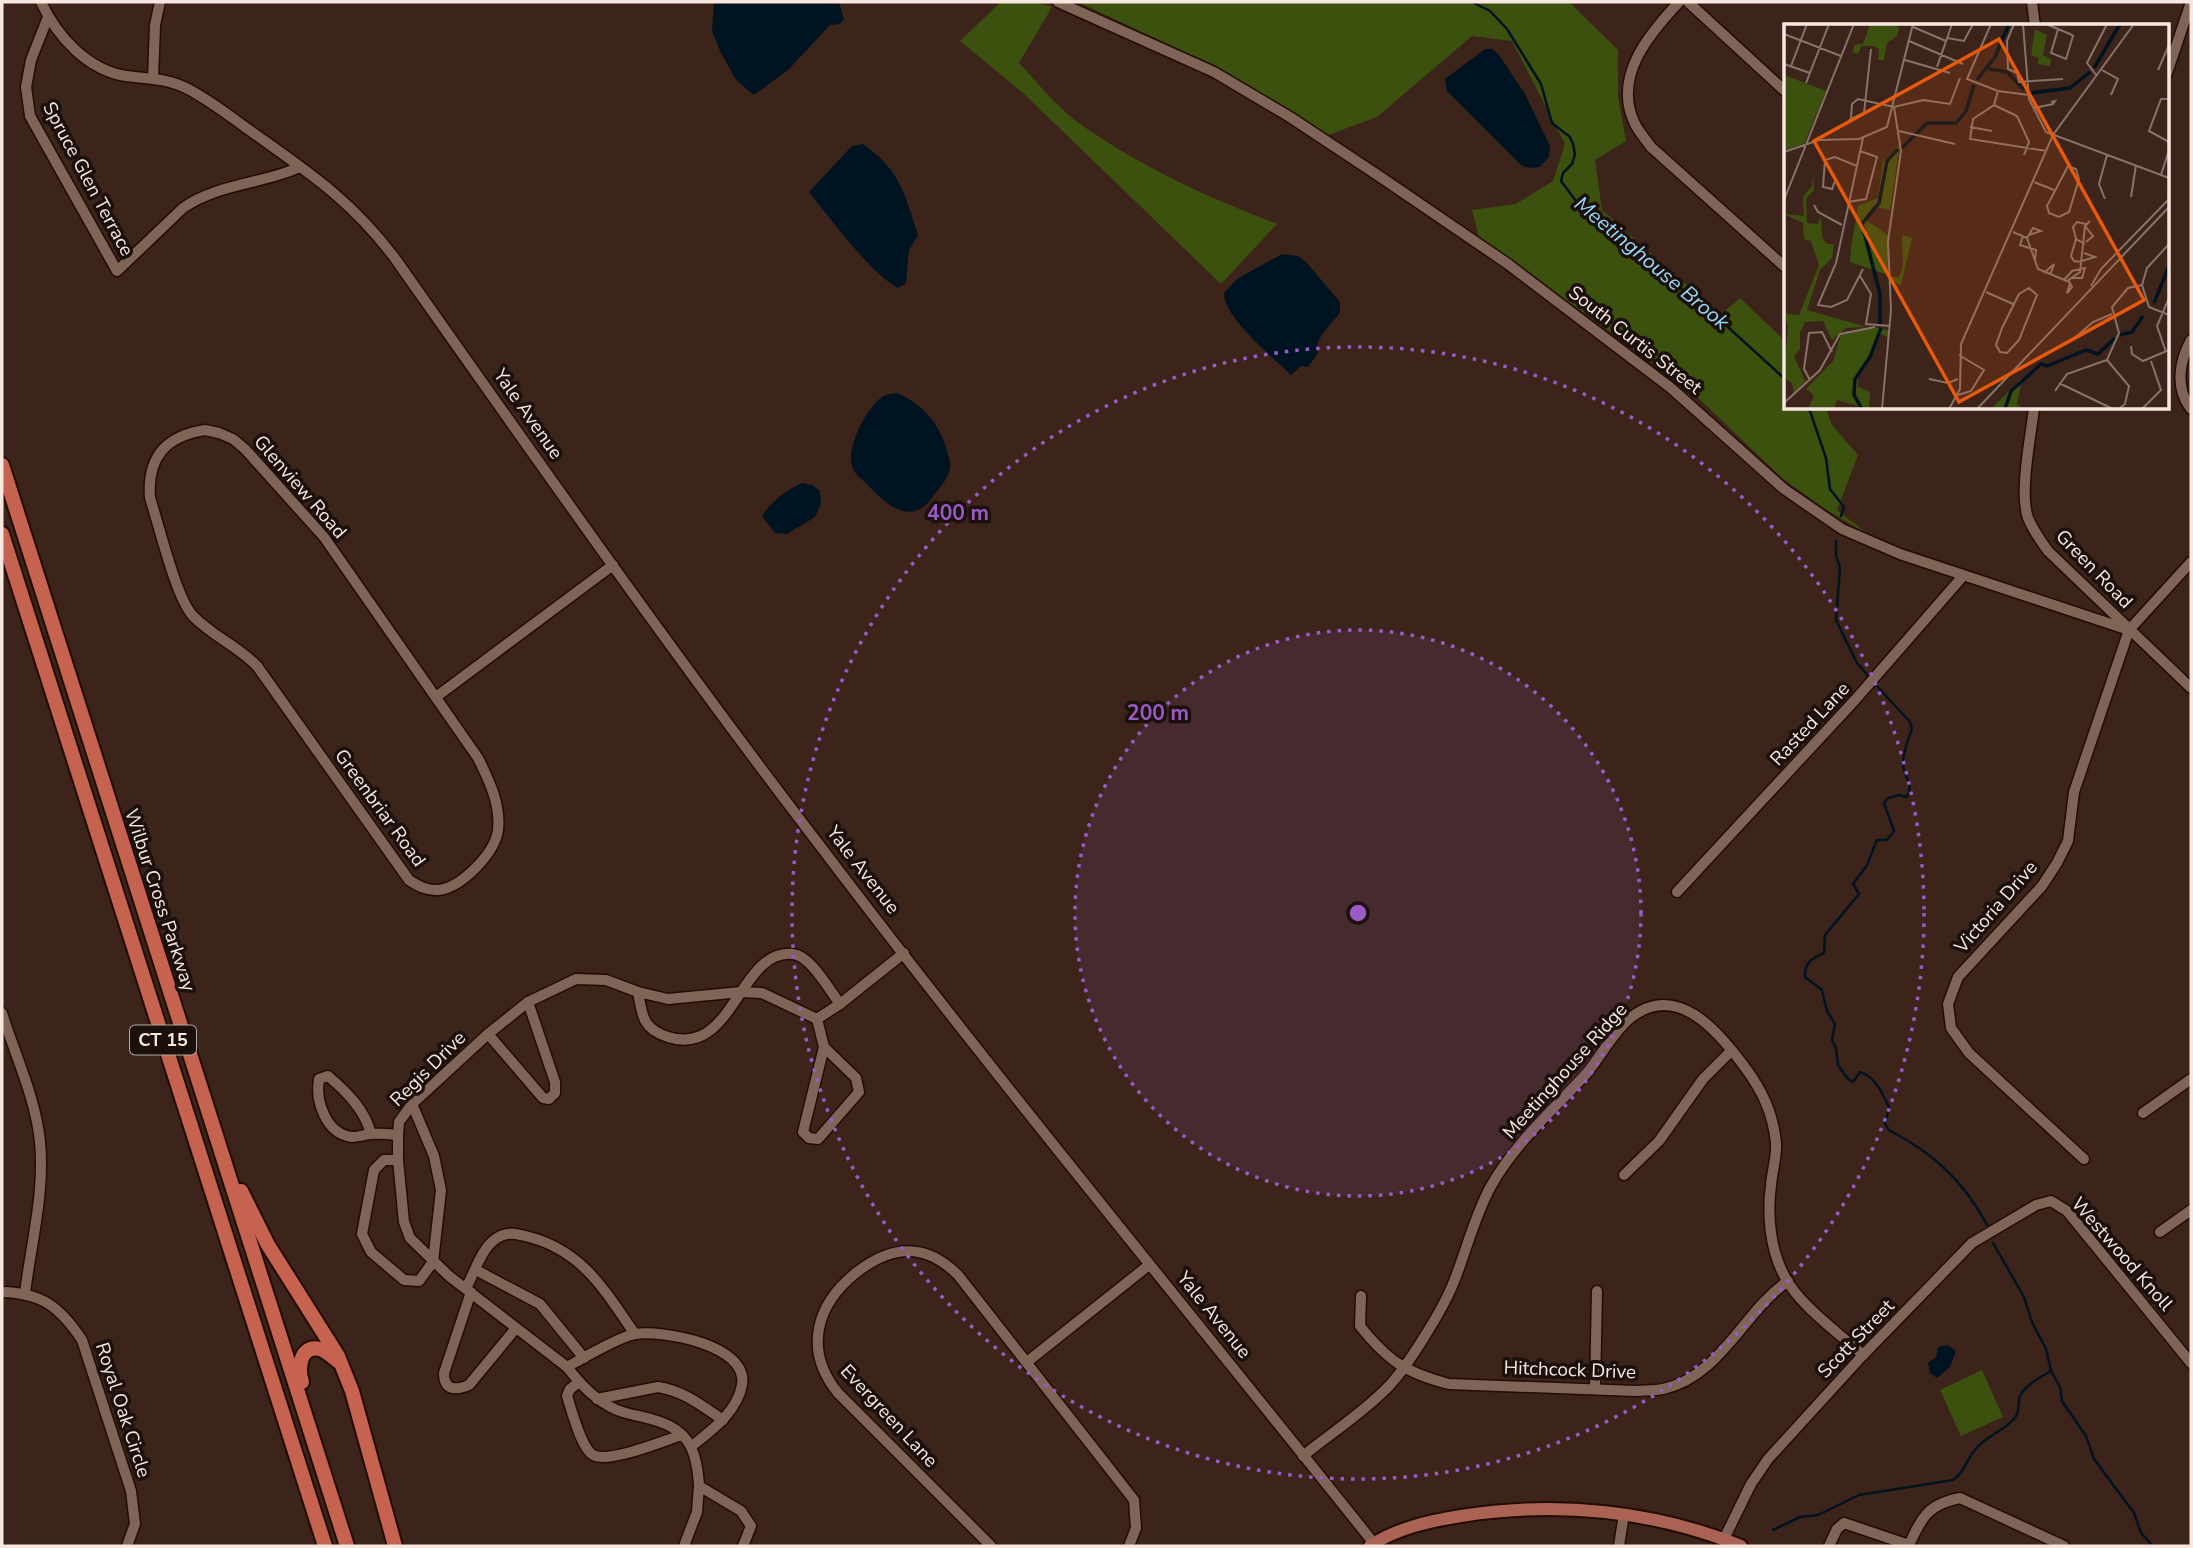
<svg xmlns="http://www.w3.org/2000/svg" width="2193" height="1548" viewBox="0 0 2193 1548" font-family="'Nunito Sans',sans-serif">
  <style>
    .green { fill: #3d510f }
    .water { fill: #001320 }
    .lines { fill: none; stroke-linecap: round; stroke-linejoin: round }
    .stream { stroke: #001320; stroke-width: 2.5 }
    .minor-casing { stroke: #220c04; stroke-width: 13 }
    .major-casing { stroke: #220c04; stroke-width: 16 }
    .highway-casing { stroke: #220c04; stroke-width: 18 }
    .minor { stroke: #806458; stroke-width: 10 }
    .major { stroke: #aa6353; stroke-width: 12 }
    .highway { stroke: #c66250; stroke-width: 14 }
    .ring { fill: none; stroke: #9a5bc8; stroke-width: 3.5; stroke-dasharray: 3.5 7 }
    .labels { text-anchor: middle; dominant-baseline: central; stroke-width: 7; stroke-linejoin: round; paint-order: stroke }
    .shield { fill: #1b100c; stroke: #b6a7a1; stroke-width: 2 }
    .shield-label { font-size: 18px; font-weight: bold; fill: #f9e8e1 }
    .street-label { font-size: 19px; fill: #f9e8e1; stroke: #1b100c }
    .water-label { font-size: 21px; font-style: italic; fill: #97d8fc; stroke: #1b100c }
    .inset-river { fill: none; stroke: #001320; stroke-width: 3.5 }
    .inset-road { fill: none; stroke: #88726a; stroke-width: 2 }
    .view { fill: #e8590c; fill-opacity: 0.15; stroke: #e8590c; stroke-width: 3.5 }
    .inset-edge { fill: none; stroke: #f9e8e1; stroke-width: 3.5 }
    .centre { fill: #9a5bc8; stroke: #1b100c; stroke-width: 3.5 }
    .ring-label { font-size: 21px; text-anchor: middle; font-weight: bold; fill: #9a5bc8; stroke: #1b100c; stroke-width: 7; stroke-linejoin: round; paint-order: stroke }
  </style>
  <rect width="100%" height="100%" fill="#3c241a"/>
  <!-- green -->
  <g class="green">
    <path d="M 1001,2 L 1037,2 L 1052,7 L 1019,63 C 1037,82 1055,105 1076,121 C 1137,165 1206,197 1277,224 L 1221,284 L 1022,92 L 960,41 Z"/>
    <polygon points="1078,2 1569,2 1618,50 1618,97 1626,141 1595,160 1602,210 1720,315 1740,298 1785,341 1785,408 1826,408 1832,425 1858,455 1837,510 1869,535 1827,510 1783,479 1688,388 1479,237 1472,210 1516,204 1553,181 1565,144 1512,41 1472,36 1377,117 1328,135 1221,69"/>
    <polygon points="1982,1370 2003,1417 1961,1436 1940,1390"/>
  </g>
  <!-- water -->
  <g class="water">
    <polygon points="714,2 839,2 844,19 840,24 830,25 788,70 754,95 736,80 721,53 712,31"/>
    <polygon points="1485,49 1492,49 1499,55 1525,94 1550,146 1549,157 1540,167 1530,168 1522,166 1447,91 1445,79"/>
    <path d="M 863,144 C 901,171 904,193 918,235 L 909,250 L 906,283 L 898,288 C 869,272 831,219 809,192 L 852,146 Z"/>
    <path d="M 1282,254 L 1298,256 L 1306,262 L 1340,302 L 1340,312 C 1333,324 1313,338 1318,353 L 1308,367 L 1301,366 L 1291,375 C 1273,357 1224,318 1224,293 L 1237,279 Z"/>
    <path d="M 897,393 C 922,404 940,423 947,451 C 948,455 951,462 950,466 C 950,478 938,489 932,498 C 911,527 885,504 867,484 C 863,480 855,474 853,469 C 844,450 866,409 882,397 C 885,394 892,394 897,393 Z"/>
    <path d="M 802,483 L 812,485 L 820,491 L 821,504 L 815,517 L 787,534 L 775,533 L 762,516 C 772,501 785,491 802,483 Z"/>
    <polygon points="1948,1345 1956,1351 1950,1367 1937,1378 1930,1373 1928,1363 1936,1357 1938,1347"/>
  </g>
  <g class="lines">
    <!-- stream -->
    <g class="stream">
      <polyline points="1472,2 1490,11 1507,29 1541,84 1552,123 1570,137 1573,144 1575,154 1572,164 1563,173 1561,181 1582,209 1718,318 1785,379"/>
      <polyline points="1809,408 1826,458 1830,489 1844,507 1841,516"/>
      <polyline points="1836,541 1836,556 1840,567 1836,620 1857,663 1871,679"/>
      <path d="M 1875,684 L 1910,722 L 1912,729 C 1908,740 1903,751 1903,764 C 1903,777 1915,784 1907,797 L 1899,795 L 1888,798 L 1884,803 L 1894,831 L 1887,840 L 1877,840 L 1867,865 L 1853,884 L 1859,894 L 1825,935 L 1824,953 C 1812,958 1804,963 1805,977 L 1822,990 L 1827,1011 L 1835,1024 L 1832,1040 L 1836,1048 L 1838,1065 L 1848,1079 L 1853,1082 L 1860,1072 C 1876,1077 1882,1093 1889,1107 L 1885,1124 L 1889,1130 C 1933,1153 1963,1180 1987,1225"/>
      <polyline points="1993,1243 2024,1297 2032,1322 2046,1349 2051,1371 2060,1387 2062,1401 2086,1436 2094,1459 2134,1513 2141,1533 2153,1546"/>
      <path d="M 1773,1530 L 1800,1517 L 1818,1515 L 1859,1495 L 1953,1480 C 1965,1472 1966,1460 1975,1450 C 1985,1436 2002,1432 2013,1420 C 2022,1411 2016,1403 2021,1394 C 2027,1384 2041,1377 2051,1371"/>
    </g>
    <defs>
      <g id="minor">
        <path d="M 41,2 C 57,36 87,70 126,76 C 148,79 168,78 188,89 C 213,102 236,121 259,137 C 314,176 353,203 394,257 C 535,457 675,657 824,851 C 1003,1087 1192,1315 1376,1546"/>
        <polyline points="1058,2 1214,72 1290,117 1382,178 1508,264 1671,388 1784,489 1842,529 1900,554 2129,630"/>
        <path d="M 1679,2 C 1649,34 1612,77 1635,124 C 1639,132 1646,140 1651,147 L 1785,267"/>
        <polyline points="1688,2 1785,91"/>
        <polyline points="2032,2 2035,26"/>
        <path d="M 48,17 L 31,60 L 26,87 L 30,116 L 117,271 L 183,208 C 217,184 262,184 300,167"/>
        <polyline points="2167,73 2191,2"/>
        <polyline points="153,78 155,25 160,2"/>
        <path d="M 2191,340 C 2179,362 2175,388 2191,409"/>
        <path d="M 2034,408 C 2031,436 2019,492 2028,518 C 2033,530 2040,540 2048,551 L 2191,688"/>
        <path d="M 205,430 L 219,433 L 233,439 L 245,449 L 324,537 L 478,758 C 489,780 501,805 498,830 C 495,853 462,887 439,890 C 427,891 418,886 409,880 L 257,666 C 238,646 212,636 193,616 C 176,598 159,525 150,498 C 147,458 165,436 205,430 Z"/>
        <polyline points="436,697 613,565"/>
        <polyline points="1677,892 1855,700 1963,576"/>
        <path d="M 638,992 C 642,1016 643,1029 668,1037 C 734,1058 739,948 793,954 C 810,955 830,991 840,1004"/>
        <path d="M 2,1013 C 15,1055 36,1099 40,1142 C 45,1192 31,1244 25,1293"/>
        <polyline points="817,1019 824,1047 803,1132 809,1138 818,1139 859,1092 856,1078 824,1047"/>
        <polyline points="488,1034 543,1098 549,1099 555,1093 555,1082 528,1002"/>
        <polyline points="2143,1113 2191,1079"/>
        <path d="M 371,1134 C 365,1110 347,1092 328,1076 L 319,1079 C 315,1101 326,1134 352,1137 C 358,1137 364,1135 369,1134 C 379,1133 389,1134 398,1135"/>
        <polyline points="2084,1159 1969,1053 1951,1028 1948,1004 1958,977 2042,886 2057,863 2068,841 2074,792 2129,630 2191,562"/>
        <polyline points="398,1160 384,1160 374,1170 362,1234 371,1252 404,1280 419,1281 433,1262 441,1190 434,1156 412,1104"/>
        <polyline points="1624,1175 1659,1141 1703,1079 1731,1051"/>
        <polyline points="2160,1232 2191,1210"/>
        <polyline points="476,1270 540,1304 584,1358"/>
        <path d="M 466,1288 C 475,1272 481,1248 497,1238 C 507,1231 518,1234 529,1237 C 583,1251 605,1291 635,1334"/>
        <path d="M 2,1292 C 42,1293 60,1307 82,1340 L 131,1491 L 135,1524 L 127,1546"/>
        <path d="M 471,1292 L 444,1373 C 444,1390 455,1391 469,1385 L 516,1328"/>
        <path d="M 1361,1296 L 1360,1326 C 1388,1361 1406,1373 1449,1384 L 1636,1391 C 1645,1390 1654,1391 1663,1389 C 1720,1377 1744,1311 1788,1281"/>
        <polyline points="1027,1362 1149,1265"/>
        <path d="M 567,1367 C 581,1359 622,1336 635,1334 C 663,1330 749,1345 742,1385 C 737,1412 712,1430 692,1446"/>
        <path d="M 579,1382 L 570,1389 L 567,1396 C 572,1411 581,1448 593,1455 C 609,1464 665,1440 682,1435"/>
        <polyline points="1595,1389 1597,1291"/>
        <path d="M 597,1399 L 658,1387 C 684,1391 702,1406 723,1420"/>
        <path d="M 1303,1456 C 1331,1433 1363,1413 1389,1386 C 1402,1372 1413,1355 1423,1339 C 1435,1320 1447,1300 1455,1279 C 1467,1248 1475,1215 1491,1186 C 1515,1143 1554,1109 1587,1073 C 1601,1056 1612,1034 1629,1019 C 1676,980 1718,1031 1744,1066 C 1762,1090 1773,1113 1776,1143 C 1777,1156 1772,1172 1771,1185 C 1767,1215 1770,1250 1785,1277 C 1800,1306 1839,1333 1863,1355"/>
        <path d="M 699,1486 C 697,1452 690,1430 654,1420 C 642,1416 629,1415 617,1410 C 596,1401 581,1385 567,1367 L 449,1276 L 410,1238 L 404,1222 L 398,1160 L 398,1135 L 399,1122 L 412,1104 L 488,1034 L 528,1002 L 576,979 L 606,980 L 638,992 L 668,999 L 741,992 L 762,993 L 817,1019 L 840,1004 L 904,953"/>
        <polyline points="1724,1539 1751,1484 1768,1459 1863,1355 1972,1243 2036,1205 2051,1201 2067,1211 2191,1363"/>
        <polyline points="684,1546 697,1512 699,1486 741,1511 751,1526 743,1546"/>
        <path d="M 991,1546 L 838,1393 C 803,1350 816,1304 857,1272 C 892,1245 925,1242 958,1275 L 1134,1500 L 1136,1528 L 1129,1546"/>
        <polyline points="1619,1546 1624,1514"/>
        <path d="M 1829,1546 L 1837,1529 L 1844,1523 L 1909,1545 C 1922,1517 1928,1504 1960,1498 L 2064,1546"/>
      </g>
      <path id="major" d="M 1370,1546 C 1397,1528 1430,1521 1461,1516 C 1555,1501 1653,1510 1741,1546"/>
      <g id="highway">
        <polyline points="2,465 347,1546"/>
        <polyline points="2,534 325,1546"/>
        <polyline points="241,1191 268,1245 338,1356 352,1391 395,1546"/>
        <path d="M 302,1382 C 298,1370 299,1344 320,1349 C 327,1351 333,1358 339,1362"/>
      </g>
    </defs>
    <!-- minor casing -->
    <use href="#minor" class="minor-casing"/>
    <!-- major casing -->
    <use href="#major" class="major-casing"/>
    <!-- highway casing -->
    <use href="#highway" class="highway-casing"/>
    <!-- minor -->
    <use href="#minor" class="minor"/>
    <!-- major -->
    <use href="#major" class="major"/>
    <!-- highway -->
    <use href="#highway" class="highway"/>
  </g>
  <!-- distance rings -->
  <circle cx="1358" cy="913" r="283" fill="#9a5bc8" fill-opacity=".12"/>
  <g class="ring">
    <circle cx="1358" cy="913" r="283"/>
    <circle cx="1358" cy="913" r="566"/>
  </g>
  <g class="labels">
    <!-- shield labels -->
    <rect class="shield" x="130" y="1025.5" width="66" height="29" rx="5"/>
    <g class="shield-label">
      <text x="163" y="1040">CT 15</text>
    </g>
    <!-- street labels -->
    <g class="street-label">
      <text transform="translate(88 179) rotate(62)">Spruce Glen Terrace</text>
      <text transform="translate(1635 340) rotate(38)">South Curtis Street</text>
      <text transform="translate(528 414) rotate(55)">Yale Avenue</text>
      <text transform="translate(300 487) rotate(49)">Glenview Road</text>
      <text transform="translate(2094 569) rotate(46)">Green Road</text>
      <text transform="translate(1810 724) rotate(-47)">Rasted Lane</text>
      <text transform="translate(380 808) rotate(54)">Greenbriar Road</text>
      <text transform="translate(863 870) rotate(52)">Yale Avenue</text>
      <text transform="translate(160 900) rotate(72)">Wilbur Cross Parkway</text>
      <text transform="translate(1996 907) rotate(-49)">Victoria Drive</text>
      <text transform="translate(428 1069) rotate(-45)">Regis Drive</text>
      <text transform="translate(1565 1071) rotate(-48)">Meetinghouse Ridge</text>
      <text transform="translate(2122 1254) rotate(49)">Westwood Knoll</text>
      <text transform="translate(1214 1315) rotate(51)">Yale Avenue</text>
      <text transform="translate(1856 1339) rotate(-46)">Scott Street</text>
      <text transform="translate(1570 1370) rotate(2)">Hitchcock Drive</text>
      <text transform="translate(123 1410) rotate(72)">Royal Oak Circle</text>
      <text transform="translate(889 1416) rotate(47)">Evergreen Lane</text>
    </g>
    <!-- water labels -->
    <g class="water-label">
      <text transform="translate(1652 263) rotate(40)">Meetinghouse Brook</text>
    </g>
  </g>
  <!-- overview -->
  <g transform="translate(1784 24)">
    <rect width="385" height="385" fill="#3c241a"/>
    <path d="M 86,0 L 112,0 L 115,4 L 113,12 L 103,19 L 100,36 L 94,36 L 95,25 L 90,22 L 77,22 L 74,30 L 69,28 L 70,21 L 79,20 ZM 251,5 L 263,11 L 259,31 L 267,35 L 266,42 L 254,40 L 255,34 L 247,31 ZM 0,51 L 42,67 L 20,120 L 0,126 ZM 116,120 L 106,186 L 89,182 L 80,195 L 104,211 L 104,251 L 66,238 L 67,224 L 74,182 L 94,174 L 99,138 ZM 29,151 L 30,166 L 22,175 L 23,199 L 34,200 L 37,192 L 38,213 L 43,220 L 50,220 L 48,234 L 36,246 L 23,286 L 83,303 L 62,304 L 48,316 L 39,297 L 21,298 L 16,309 L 16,325 L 10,332 L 21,357 L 10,369 L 8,359 L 0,353 L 4,302 L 0,289 L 15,291 L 35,241 L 27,217 L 20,215 L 19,199 L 0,190 L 20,192 L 19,173 L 28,162 ZM 118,211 L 128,214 L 117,261 L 108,258 L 107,253 L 115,253 L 119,242 ZM 90,303 L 105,307 L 105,313 L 95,310 L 74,354 L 74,363 L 86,368 L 85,385 L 53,376 L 50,385 L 24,385 L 30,371 L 22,365 L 49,337 L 57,311 ZM 238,354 L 233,380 L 239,385 L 207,385 Z" fill="#3d510f"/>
    <path class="inset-river" d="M 310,44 L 336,0M 205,45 L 223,48 L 240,66M 193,56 L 211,33 L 225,0M 247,69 L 286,64 L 306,48M 118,124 L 143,99 L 172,99 L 182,87 L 190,61M 370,279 L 385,242M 96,300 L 96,270 L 78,200 L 95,179 L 103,137 L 114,125M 336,311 L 348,308 L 359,292M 78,385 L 70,371 L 71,355 L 86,333 L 97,304M 221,385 L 227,367 L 257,340 L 263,342 L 302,326 L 314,330 L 331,314"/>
    <path class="inset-road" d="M 207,0 L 183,55 L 214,67 L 245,71M 230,0 L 223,17 L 224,45 L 233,49 L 235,58 L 279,55M 239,0 L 245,75 L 262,108 L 385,154M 262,0 L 286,10 L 289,12 L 282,35 L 267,29 L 274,5M 129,3 L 162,17M 0,10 L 57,32M 163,14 L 180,17 L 189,0M 125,17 L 179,40M 121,36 L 166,49M 0,40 L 26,49M 7,42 L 23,0M 153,43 L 168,0M 318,46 L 334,55 L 327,71M 374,46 L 385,21M 313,52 L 303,39 L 323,0M 22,59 L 45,0M 214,67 L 210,81 L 189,95 L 186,115 L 263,127M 385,75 L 377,75 L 365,107 L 385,118M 210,81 L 233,92 L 245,118 L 240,131M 250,84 L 269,80 L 271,77 L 267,78M 67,94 L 68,80 L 74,75 L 110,83 L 139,76 L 166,80 L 176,54M 65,96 L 80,89 L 87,25M 186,103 L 208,107M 115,107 L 171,120M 0,128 L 35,116 L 75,115 L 103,103 L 129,0M 284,142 L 292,145 L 295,155 L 285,188 L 275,193 L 265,189 L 263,182 ZM 377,151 L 385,126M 51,157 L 48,165 L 39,163 L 41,136 L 51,133 L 73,142M 250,158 L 270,166M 347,173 L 352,141M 321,175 L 315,160 L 323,131M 0,176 L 70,0M 64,178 L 82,175 L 93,133 L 76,127M 30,181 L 34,188 L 58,201M 301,202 L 309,212 L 302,218M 229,208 L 243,214 L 254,245 L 283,257 L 296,248 L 301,202 L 306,197M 239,212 L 236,221 L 252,226 L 251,237M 243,214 L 249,204 L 257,207 L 245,211M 292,215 L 287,232 L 290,237 L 298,238M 301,220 L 292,215 L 289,203 L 293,198 L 302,200M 385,220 L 363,244 L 358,261 L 365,283 L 385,291M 298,237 L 311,233 L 300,229M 79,245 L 63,276 L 47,283 L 34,281 L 52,239 L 79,114M 260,249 L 270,240 L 266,251M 76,252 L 87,270 L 82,300 L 106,302M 280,256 L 288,247 L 301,244 L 298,254 L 287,254M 284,256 L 287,261 L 288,263 L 283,269 L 286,259M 307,262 L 317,245 L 385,175M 245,264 L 253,271 L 235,316 L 223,329 L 216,328 L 212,321 L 218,304 L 235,270 ZM 202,268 L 229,280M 288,316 L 309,298 L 328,290M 347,322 L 348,330 L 359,337 L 385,326M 382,328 L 373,302 L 385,274M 323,336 L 345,362 L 341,380 L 335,385M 145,355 L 164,359 L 174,355M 26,356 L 20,345 L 25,309 L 38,308 L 48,328M 275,359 L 329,385M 271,367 L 283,350 L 323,336 L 335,309 L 328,283 L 344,264 L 358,261M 174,371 L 187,367 L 200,346 L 175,331M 0,379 L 36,346 L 56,310 L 91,303M 98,385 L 107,286 L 104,217 L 117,127 L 110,83M 165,385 L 176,365 L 177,320 L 269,111 L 350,0M 193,385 L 385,183M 358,385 L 377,366 L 367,337"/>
    <path class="view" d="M 215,15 L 360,276 L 175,378 L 30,117 Z"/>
    <rect width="385" height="385" class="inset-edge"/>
  </g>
  <circle cx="1358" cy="913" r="10" class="centre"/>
  <g class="ring-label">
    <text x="958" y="520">400 m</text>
    <text x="1158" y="720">200 m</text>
  </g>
  <!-- border -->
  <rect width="2193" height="1548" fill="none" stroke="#f9e8e1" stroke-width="7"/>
</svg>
